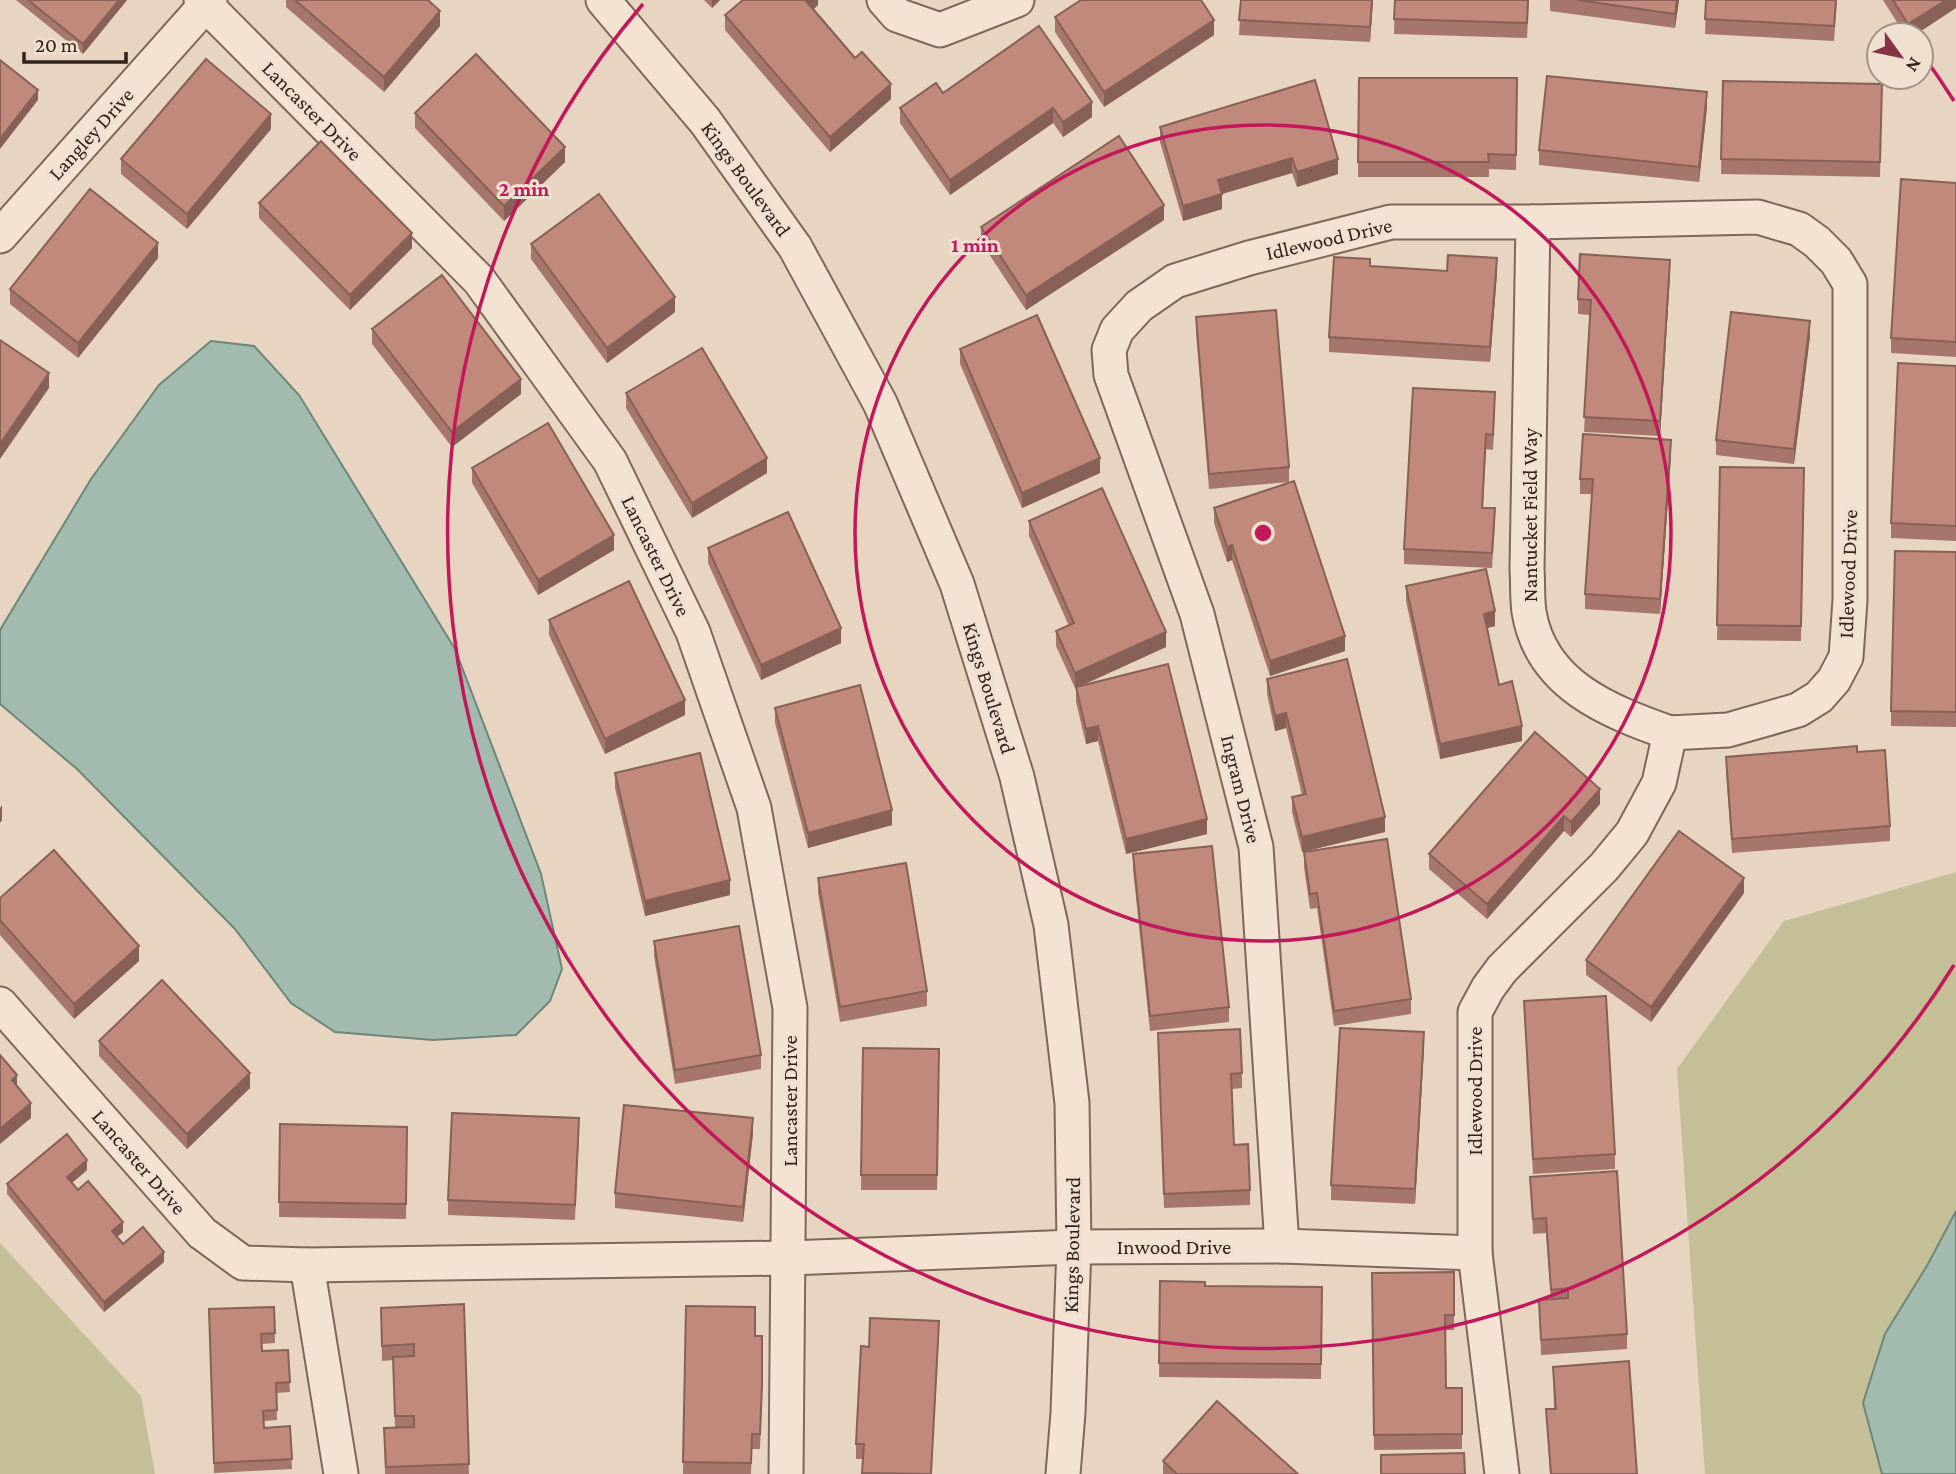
<svg xmlns="http://www.w3.org/2000/svg" width="1956" height="1474" viewBox="0 0 1956 1474" font-family="'Crimson Pro',serif">
  <style>
    .green { fill: #c4bf97 }
    .water { fill: #a3bbae; stroke: #6c877a; stroke-width: 2 }
    .lines { fill: none; stroke-linecap: round; stroke-linejoin: round }
    .street-casing { stroke: #7f665b; stroke-width: 37 }
    .street { stroke: #f4e3d3; stroke-width: 33 }
    .wall { fill: #a6766b }
    .shaded-wall { fill: #876057 }
    .building { fill: #c1897c; stroke: #876057; stroke-width: 2 }
    .ring { fill: none; stroke: #c2185b; stroke-width: 3.5 }
    .labels { text-anchor: middle; dominant-baseline: central; stroke-width: 6; stroke-linejoin: round; paint-order: stroke }
    .street-label { font-size: 21px; fill: #30221d; stroke: #f0e0d0 }
    .centre { fill: #c2185b; stroke: #f0e0d0; stroke-width: 3.5 }
    .ring-label { font-size: 21px; text-anchor: middle; font-weight: bold; fill: #c2185b; stroke: #f0e0d0; stroke-width: 6; stroke-linejoin: round; paint-order: stroke }
  </style>
  <rect width="100%" height="100%" fill="#e7d4c1"/>
  <!-- green -->
  <g class="green">
    <polygon points="1956,872 1956,1474 1705,1474 1677,1069 1784,921"/>
    <polygon points="0,1243 141,1396 155,1474 0,1474"/>
  </g>
  <!-- water -->
  <g class="water">
    <polygon points="211,341 254,346 299,395 455,649 541,874 562,969 550,1001 516,1035 433,1040 335,1032 291,1003 235,929 77,769 0,704 0,630 91,479 159,385"/>
    <polygon points="1956,1211 1956,1474 1882,1474 1863,1403 1885,1334 1928,1264"/>
  </g>
  <g class="lines">
    <defs>
      <g id="street">
        <polyline points="201,0 479,280 610,461 693,632 754,808 790,1008 786,1474"/>
        <polyline points="603,0 705,121 795,247 880,403 957,584 1017,777 1051,925 1072,1103 1074,1247 1068,1413 1063,1474"/>
        <polyline points="884,0 897,15 940,30 1017,0"/>
        <path d="M 1533,222 L 1527,569 C 1528,583 1527,598 1529,612 C 1541,685 1608,711 1670,733"/>
        <polyline points="0,236 210,0"/>
        <polyline points="0,1004 202,1233 243,1263 307,1265 789,1258 1074,1247 1282,1246 1475,1253"/>
        <polyline points="1282,1246 1256,847 1197,614 1111,375 1109,350 1117,330 1139,306 1175,281 1249,258 1391,222 1533,222 1758,217 1799,229 1817,242 1836,261 1850,284 1850,600 1846,657 1834,680 1819,697 1798,710 1728,730 1670,733 1659,783 1632,833 1604,867 1502,969 1488,988 1475,1012 1475,1253 1502,1474"/>
        <polyline points="307,1265 341,1474"/>
      </g>
    </defs>
    <!-- street casing -->
    <use href="#street" class="street-casing"/>
    <!-- street -->
    <use href="#street" class="street"/>
  </g>
  <!-- wall -->
  <g class="wall">
    <polygon points="16,0 127,0 83,54"/>
    <polygon points="286,0 428,0 440,26 384,92 286,7"/>
    <polygon points="704,0 720,0 712,8"/>
    <polygon points="818,0 818,5 814,9 891,99 830,152 725,30 725,15"/>
    <polygon points="1241,0 1373,0 1370,42 1239,35"/>
    <polygon points="1395,0 1529,0 1527,38 1394,34"/>
    <polygon points="1550,0 1679,0 1675,28 1550,11"/>
    <polygon points="1706,0 1837,0 1834,41 1705,34"/>
    <polygon points="1883,0 1956,0 1915,35 1905,35"/>
    <polygon points="1055,17 1214,35 1104,107 1055,32"/>
    <polygon points="1039,26 1092,117 1063,137 1053,123 950,195 900,123 900,108 943,93"/>
    <polygon points="1359,78 1517,78 1516,170 1489,169 1489,177 1358,177"/>
    <polygon points="1315,80 1338,174 1297,187 1292,173 1222,194 1222,209 1183,221 1160,142 1160,127"/>
    <polygon points="1723,81 1882,84 1880,177 1721,174"/>
    <polygon points="1707,107 1699,182 1539,165 1539,150"/>
    <polygon points="415,113 565,162 504,221 415,128"/>
    <polygon points="271,129 187,229 121,174 121,159"/>
    <polygon points="1956,183 1956,357 1891,353 1891,338"/>
    <polygon points="259,203 412,248 350,310 259,218"/>
    <polygon points="1164,220 1026,310 981,242 981,227"/>
    <polygon points="531,244 675,312 607,363 531,259"/>
    <polygon points="158,258 78,358 10,304 10,289"/>
    <polygon points="1370,266 1447,271 1497,273 1490,362 1329,352 1329,337"/>
    <polygon points="1670,275 1660,436 1584,432 1590,315 1578,314 1578,299"/>
    <polygon points="1196,317 1289,467 1289,482 1209,489 1196,332"/>
    <polygon points="372,329 521,394 452,447 372,344"/>
    <polygon points="1810,336 1794,464 1716,455 1716,440"/>
    <polygon points="960,349 1100,473 1022,508 960,364"/>
    <polygon points="1956,366 1956,541 1891,538 1891,523"/>
    <polygon points="626,393 767,473 692,518 626,408"/>
    <polygon points="1495,407 1493,450 1486,449 1483,508 1495,523 1492,568 1404,564 1404,549"/>
    <polygon points="1671,455 1660,614 1585,609 1585,594 1592,494 1580,494 1580,479"/>
    <polygon points="1720,467 1804,468 1801,641 1717,640"/>
    <polygon points="472,468 614,550 538,595 472,483"/>
    <polygon points="1214,508 1345,651 1270,676 1232,560 1227,562 1214,523"/>
    <polygon points="1029,521 1166,647 1079,687 1207,834 1126,854 1098,741 1086,744 1076,702 1076,688 1075,688 1056,646 1056,631 1069,626 1029,536"/>
    <polygon points="708,548 841,643 761,680 708,563"/>
    <polygon points="1956,552 1956,727 1891,726 1891,711"/>
    <polygon points="1406,586 1495,626 1487,628 1499,685 1522,741 1440,759 1406,601"/>
    <polygon points="549,620 685,715 605,754 549,635"/>
    <polygon points="1267,679 1385,832 1302,852 1292,812 1292,797 1302,795 1286,728 1275,731 1267,694"/>
    <polygon points="775,708 892,825 808,848 775,723"/>
    <polygon points="1857,752 1890,826 1890,841 1732,853 1726,772 1726,757"/>
    <polygon points="615,773 730,895 645,916 615,788"/>
    <polygon points="1600,804 1571,837 1564,831 1487,919 1429,869 1429,854"/>
    <polygon points="1304,852 1411,999 1411,1014 1334,1026 1317,908 1310,909 1304,867"/>
    <polygon points="1133,854 1229,1007 1229,1022 1150,1031 1133,869"/>
    <polygon points="818,878 927,991 927,1006 840,1022 818,893"/>
    <polygon points="1744,893 1651,1022 1586,975 1586,960"/>
    <polygon points="0,898 139,961 74,1019 0,935"/>
    <polygon points="654,941 761,1055 761,1069 675,1084 654,956"/>
    <polygon points="1524,1001 1615,1154 1615,1169 1533,1174"/>
    <polygon points="1158,1033 1242,1073 1242,1088 1232,1089 1234,1145 1250,1190 1250,1205 1164,1208"/>
    <polygon points="99,1041 250,1088 187,1149 99,1056"/>
    <polygon points="1424,1047 1415,1204 1331,1200 1331,1185"/>
    <polygon points="863,1048 939,1049 937,1190 861,1190"/>
    <polygon points="280,1124 407,1127 406,1219 279,1217"/>
    <polygon points="579,1133 575,1220 448,1215 448,1200"/>
    <polygon points="753,1133 743,1222 615,1208 615,1193"/>
    <polygon points="87,1170 72,1183 78,1190 123,1232 117,1237 123,1244 164,1262 104,1312 7,1194 7,1184"/>
    <polygon points="1530,1177 1627,1334 1627,1349 1541,1355 1539,1300 1551,1299 1546,1233 1533,1234"/>
    <polygon points="1454,1272 1454,1330 1445,1330 1446,1388 1462,1388 1462,1449 1374,1450 1372,1273"/>
    <polygon points="1160,1281 1205,1286 1322,1287 1321,1379 1159,1377"/>
    <polygon points="464,1304 469,1474 385,1474 384,1428 395,1427 393,1360 382,1361 381,1308"/>
    <polygon points="686,1306 755,1336 762,1399 760,1449 752,1449 751,1474 683,1474"/>
    <polygon points="274,1307 275,1343 262,1344 262,1351 288,1350 290,1392 276,1393 277,1420 264,1421 264,1428 290,1426 292,1469 214,1473 209,1309"/>
    <polygon points="939,1336 931,1474 862,1474 863,1459 856,1459 856,1444 869,1347"/>
    <polygon points="1553,1367 1637,1474 1550,1474 1546,1409 1554,1409"/>
    <polygon points="1163,1461 1298,1474 1163,1474"/>
  </g>
  <!-- shaded-wall -->
  <g class="shaded-wall">
    <polygon points="119,0 127,0 83,54 83,44"/>
    <polygon points="712,0 720,0 712,8"/>
    <polygon points="807,0 818,0 818,5 806,16"/>
    <polygon points="1372,0 1373,0 1370,42 1370,27"/>
    <polygon points="1677,0 1679,0 1675,28 1675,14"/>
    <polygon points="1946,0 1956,0 1956,8 1915,35 1908,35 1908,24"/>
    <polygon points="440,11 440,26 384,92 384,77"/>
    <polygon points="1214,20 1214,35 1104,107 1104,92"/>
    <polygon points="891,84 891,99 830,152 830,137"/>
    <polygon points="38,90 38,100 0,149 0,139"/>
    <polygon points="1707,92 1707,107 1699,182 1699,167"/>
    <polygon points="1092,102 1092,117 1063,137 1063,122"/>
    <polygon points="1053,108 1053,123 950,195 950,180"/>
    <polygon points="271,114 271,129 187,229 187,214"/>
    <polygon points="565,147 565,162 504,221 504,206"/>
    <polygon points="1292,158 1292,173 1218,195 1218,180"/>
    <polygon points="1338,159 1338,174 1297,187 1297,172"/>
    <polygon points="1222,194 1222,209 1183,221 1183,206"/>
    <polygon points="1164,205 1164,220 1026,310 1026,295"/>
    <polygon points="412,233 412,248 350,310 350,295"/>
    <polygon points="158,243 158,258 78,358 78,343"/>
    <polygon points="1497,258 1497,273 1490,362 1490,347"/>
    <polygon points="1670,260 1670,275 1660,436 1660,421"/>
    <polygon points="675,297 675,312 607,363 607,348"/>
    <polygon points="1810,321 1810,336 1794,464 1794,449"/>
    <polygon points="49,373 49,388 0,459 0,444"/>
    <polygon points="521,379 521,394 452,447 452,432"/>
    <polygon points="1671,440 1671,455 1660,614 1660,599"/>
    <polygon points="767,458 767,473 692,518 692,503"/>
    <polygon points="1100,458 1100,473 1022,508 1022,493"/>
    <polygon points="614,535 614,550 538,595 538,580"/>
    <polygon points="1232,545 1232,560 1227,562 1227,547"/>
    <polygon points="1495,611 1495,626 1484,629 1484,614"/>
    <polygon points="841,628 841,643 761,680 761,665"/>
    <polygon points="1166,632 1166,647 1075,688 1075,673"/>
    <polygon points="1345,636 1345,651 1270,676 1270,661"/>
    <polygon points="685,700 685,715 605,754 605,739"/>
    <polygon points="1286,713 1286,728 1275,731 1275,716"/>
    <polygon points="1098,726 1098,741 1086,744 1086,729"/>
    <polygon points="1522,726 1522,741 1440,759 1440,744"/>
    <polygon points="1600,789 1600,804 1571,837 1571,822"/>
    <polygon points="2,805 2,820 0,823 0,808"/>
    <polygon points="892,810 892,825 808,848 808,833"/>
    <polygon points="1564,816 1564,831 1487,919 1487,904"/>
    <polygon points="1385,817 1385,832 1302,852 1302,837"/>
    <polygon points="1207,819 1207,834 1126,854 1126,839"/>
    <polygon points="1744,878 1744,893 1651,1022 1651,1007"/>
    <polygon points="730,880 730,895 645,916 645,901"/>
    <polygon points="139,946 139,961 74,1019 74,1004"/>
    <polygon points="1424,1032 1424,1047 1415,1204 1415,1189"/>
    <polygon points="250,1073 250,1088 187,1149 187,1134"/>
    <polygon points="17,1075 17,1090 12,1080"/>
    <polygon points="31,1103 31,1118 0,1144 0,1129"/>
    <polygon points="753,1118 753,1133 743,1222 743,1207"/>
    <polygon points="87,1160 87,1170 67,1187 67,1177"/>
    <polygon points="123,1222 123,1232 112,1241 112,1231"/>
    <polygon points="164,1252 164,1262 104,1312 104,1302"/>
  </g>
  <!-- building -->
  <g class="building">
    <polygon points="28,0 119,0 83,44"/>
    <polygon points="295,0 428,0 440,11 384,77"/>
    <polygon points="743,0 807,0 806,1 855,58 862,52 891,84 830,137 725,15"/>
    <polygon points="1081,0 1201,0 1214,20 1104,92 1055,17"/>
    <polygon points="1241,0 1372,0 1370,27 1239,20"/>
    <polygon points="1395,0 1528,0 1527,23 1394,19"/>
    <polygon points="1578,0 1677,0 1675,14"/>
    <polygon points="1706,0 1836,0 1834,26 1705,19"/>
    <polygon points="1893,0 1946,0 1908,24"/>
    <polygon points="1039,26 1092,102 1063,122 1053,108 950,180 900,108 936,83 943,93"/>
    <polygon points="476,54 565,147 504,206 415,113"/>
    <polygon points="206,59 271,114 187,214 121,159"/>
    <polygon points="0,60 38,90 0,139"/>
    <polygon points="1547,76 1707,92 1699,167 1539,150"/>
    <polygon points="1359,78 1517,78 1516,155 1488,154 1489,162 1358,162"/>
    <polygon points="1315,80 1338,159 1297,172 1292,158 1218,180 1222,194 1183,206 1160,127"/>
    <polygon points="1723,81 1882,84 1880,162 1721,159"/>
    <polygon points="1119,136 1164,205 1026,295 981,227"/>
    <polygon points="321,141 412,233 350,295 259,203"/>
    <polygon points="1901,179 1956,183 1956,342 1891,338"/>
    <polygon points="90,189 158,243 78,343 10,289"/>
    <polygon points="599,194 675,297 607,348 531,244"/>
    <polygon points="1580,254 1670,260 1660,421 1584,417 1591,300 1578,299"/>
    <polygon points="1448,255 1497,258 1490,347 1329,337 1334,257 1370,259 1370,266 1447,271"/>
    <polygon points="442,275 521,379 452,432 372,329"/>
    <polygon points="1276,310 1289,467 1209,474 1196,317"/>
    <polygon points="1731,312 1810,321 1794,449 1716,440"/>
    <polygon points="1037,315 1100,458 1022,493 960,349"/>
    <polygon points="0,340 49,373 0,444"/>
    <polygon points="702,348 767,458 692,503 626,393"/>
    <polygon points="1898,363 1956,366 1956,526 1891,523"/>
    <polygon points="1413,388 1495,392 1493,435 1486,434 1482,508 1495,508 1492,553 1404,549"/>
    <polygon points="548,423 614,535 538,580 472,468"/>
    <polygon points="1583,434 1671,440 1660,599 1585,594 1593,479 1580,479"/>
    <polygon points="1720,467 1804,468 1801,626 1717,625"/>
    <polygon points="1294,481 1345,636 1270,661 1232,545 1227,547 1214,508"/>
    <polygon points="1102,488 1166,632 1075,673 1056,631 1074,623 1029,521"/>
    <polygon points="788,512 841,628 761,665 708,548"/>
    <polygon points="1895,551 1956,552 1956,712 1891,711"/>
    <polygon points="1486,569 1495,611 1484,614 1499,685 1512,681 1522,726 1440,744 1406,586"/>
    <polygon points="629,581 685,700 605,739 549,620"/>
    <polygon points="1347,659 1385,817 1302,837 1292,797 1306,794 1286,713 1275,716 1267,679"/>
    <polygon points="1168,664 1207,819 1126,839 1098,726 1086,729 1076,687"/>
    <polygon points="860,685 892,810 808,833 775,708"/>
    <polygon points="1535,732 1600,789 1571,822 1564,816 1487,904 1429,854"/>
    <polygon points="1857,746 1857,752 1885,750 1890,826 1732,839 1726,757"/>
    <polygon points="700,753 730,880 645,901 615,773"/>
    <polygon points="1679,831 1744,878 1651,1007 1586,960"/>
    <polygon points="1387,839 1411,999 1334,1011 1317,893 1310,894 1304,852"/>
    <polygon points="1212,846 1229,1007 1150,1016 1133,854"/>
    <polygon points="54,850 139,946 74,1004 0,920 0,898"/>
    <polygon points="906,863 927,991 840,1007 818,878"/>
    <polygon points="739,926 761,1055 675,1070 654,941"/>
    <polygon points="162,980 250,1073 187,1134 99,1041"/>
    <polygon points="1606,996 1615,1154 1533,1159 1524,1001"/>
    <polygon points="1340,1028 1424,1032 1415,1189 1331,1185"/>
    <polygon points="1240,1029 1242,1073 1231,1074 1234,1145 1248,1144 1250,1190 1164,1194 1158,1033"/>
    <polygon points="863,1048 939,1049 937,1175 861,1175"/>
    <polygon points="0,1055 17,1075 12,1080 31,1103 0,1129"/>
    <polygon points="624,1105 753,1118 743,1207 615,1193"/>
    <polygon points="452,1113 579,1118 575,1205 448,1200"/>
    <polygon points="280,1124 407,1127 406,1204 279,1202"/>
    <polygon points="67,1134 87,1160 67,1177 78,1190 88,1181 123,1222 112,1231 123,1244 143,1227 164,1252 104,1302 7,1184"/>
    <polygon points="1617,1171 1627,1334 1541,1340 1539,1300 1568,1298 1568,1288 1551,1290 1546,1218 1533,1219 1530,1177"/>
    <polygon points="1454,1272 1454,1315 1445,1315 1446,1388 1462,1388 1462,1434 1374,1435 1372,1273"/>
    <polygon points="1160,1281 1205,1282 1205,1286 1322,1287 1321,1364 1159,1363"/>
    <polygon points="464,1304 469,1464 386,1467 384,1428 414,1427 414,1416 395,1416 393,1357 414,1356 414,1344 382,1346 381,1308"/>
    <polygon points="686,1306 755,1307 755,1336 762,1336 762,1384 760,1434 752,1434 751,1463 683,1462"/>
    <polygon points="274,1307 275,1333 261,1334 262,1351 288,1350 290,1382 276,1383 277,1410 263,1411 264,1428 290,1426 292,1459 214,1463 209,1309"/>
    <polygon points="870,1318 939,1321 931,1474 862,1473 864,1444 856,1444 861,1346 869,1347"/>
    <polygon points="1629,1361 1637,1474 1551,1474 1546,1409 1556,1409 1553,1367"/>
    <polygon points="1217,1401 1298,1474 1177,1474 1163,1461"/>
    <polygon points="1464,1453 1465,1474 1381,1474 1381,1455"/>
  </g>
  <!-- distance rings -->
  <g class="ring">
    <circle cx="1263" cy="533" r="408"/>
    <path d="M1954 965A815 815 0 1 1 643 4M1922 54A815 815 0 0 1 1954 101"/>
  </g>
  <g class="labels">
    <!-- street labels -->
    <g class="street-label">
      <text transform="translate(312 111) rotate(45)">Lancaster Drive</text>
      <text transform="translate(91 134) rotate(-48)">Langley Drive</text>
      <text transform="translate(746 179) rotate(54)">Kings Boulevard</text>
      <text transform="translate(1329 239) rotate(-13)">Idlewood Drive</text>
      <text transform="translate(1530 515) rotate(-90)">Nantucket Field Way</text>
      <text transform="translate(656 556) rotate(64)">Lancaster Drive</text>
      <text transform="translate(1848 574) rotate(-88)">Idlewood Drive</text>
      <text transform="translate(989 688) rotate(73)">Kings Boulevard</text>
      <text transform="translate(1241 789) rotate(76)">Ingram Drive</text>
      <text transform="translate(1475 1091) rotate(-90)">Idlewood Drive</text>
      <text transform="translate(790 1101) rotate(-90)">Lancaster Drive</text>
      <text transform="translate(139 1162) rotate(49)">Lancaster Drive</text>
      <text transform="translate(1072 1245) rotate(-89)">Kings Boulevard</text>
      <text x="1174" y="1247">Inwood Drive</text>
    </g>
  </g>
  <circle cx="1263" cy="533" r="10" class="centre"/>
  <g class="ring-label">
    <text x="524" y="196">2 min</text>
    <text x="975" y="252">1 min</text>
  </g>
  <!-- north arrow -->
  <g transform="translate(1900 56) rotate(123)"><circle r="33" fill="#f0e0d0" stroke="#a39488" stroke-width="2"/>
  <path d="M0-5L12 26L0 18L-12 26Z" fill="#863346"/>
  <text y="-10" font-size="19" font-weight="bold" text-anchor="middle" fill="#30221d">N</text>
  </g>
  <!-- scale -->
  <path d="M24 52v10h102v-10" fill="none" stroke="#30221d" stroke-width="3.5"/>
  <text x="35" y="52" font-size="21" fill="#30221d" stroke="#f0e0d0" stroke-width="5" paint-order="stroke">20 m</text>
</svg>
